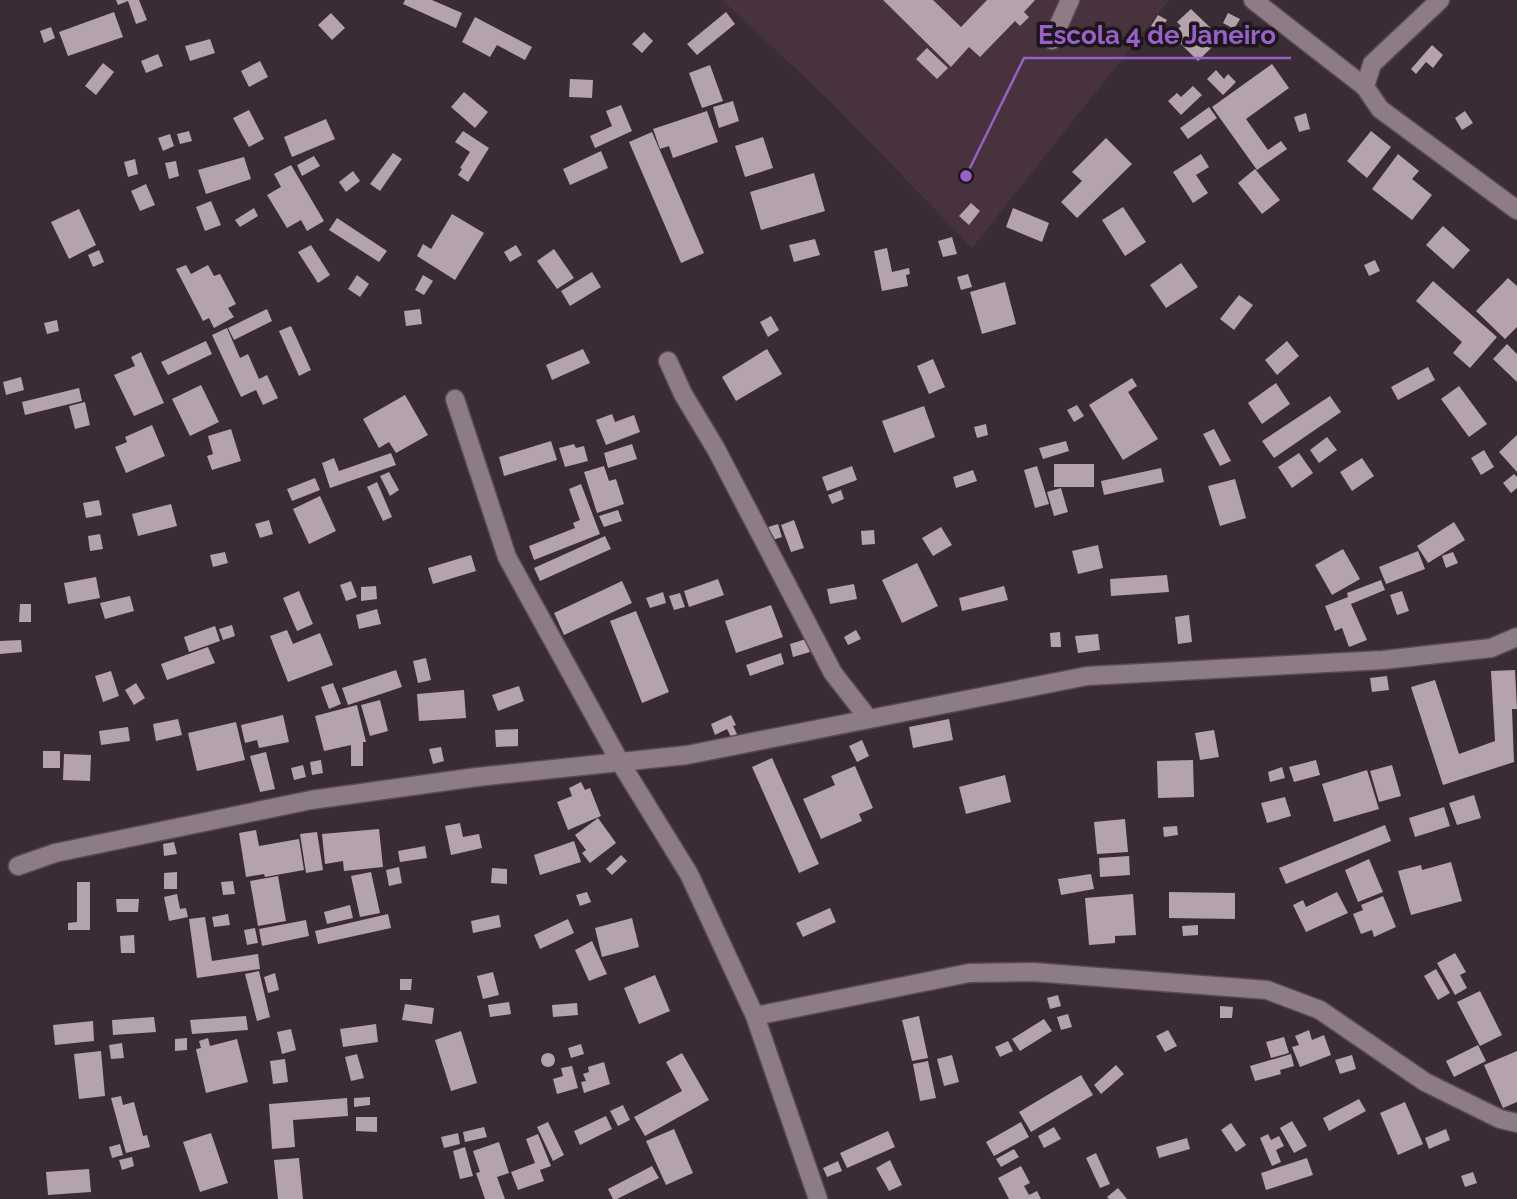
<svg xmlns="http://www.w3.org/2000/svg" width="1517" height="1199" viewBox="0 0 1517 1199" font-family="Raleway,sans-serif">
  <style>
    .built { fill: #47323e }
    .building { fill: #b4a2ac }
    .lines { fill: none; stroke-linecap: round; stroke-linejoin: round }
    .minor-casing { stroke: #584b53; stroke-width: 21 }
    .minor { stroke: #8d7b85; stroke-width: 18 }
    .leader { fill: none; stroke: #9a60c9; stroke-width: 2.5 }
    .callout-dot { fill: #9a60c9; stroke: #1d161a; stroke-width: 2.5 }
    .callout-label { font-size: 26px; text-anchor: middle; font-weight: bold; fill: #9a60c9; stroke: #1d161a; stroke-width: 7; stroke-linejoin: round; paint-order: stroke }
  </style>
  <rect width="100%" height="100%" fill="#3a2c34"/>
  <!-- built -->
  <polygon class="built" points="722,0 1169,0 972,248 832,103"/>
  <!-- building -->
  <g class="building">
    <polygon points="116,0 139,0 147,20 136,24 128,1 118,5"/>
    <polygon points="405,0 432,0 462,13 456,28 403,4"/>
    <polygon points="883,0 933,0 961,27 987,0 1035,0 1024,12 1029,17 1020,26 1015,21 980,57 969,47 951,67"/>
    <polygon points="1191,9 1221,38 1198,61 1172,35 1181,26 1177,22"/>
    <polygon points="114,12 123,37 68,56 59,32"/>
    <polygon points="726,12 735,24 697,55 687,44"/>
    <polygon points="331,13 345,28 332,40 318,25"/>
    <polygon points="1228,13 1240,19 1234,29 1223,23"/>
    <polygon points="1158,15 1167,20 1159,32 1151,26"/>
    <polygon points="475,17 532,47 525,60 497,45 490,57 462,42"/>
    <polygon points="51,27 55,38 44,43 40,31"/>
    <polygon points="644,32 653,41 642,53 632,44"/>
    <polygon points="210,39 215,53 190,61 185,46"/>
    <polygon points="1432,45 1443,55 1433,68 1426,62 1416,74 1411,69"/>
    <polygon points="927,48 948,68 937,79 916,59"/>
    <polygon points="158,54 163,66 146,73 141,61"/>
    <polygon points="260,61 268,77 249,87 241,71"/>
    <polygon points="103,63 114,72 96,95 85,86"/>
    <polygon points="1272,64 1289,88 1246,119 1268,150 1281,141 1287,149 1257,170 1212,107"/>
    <polygon points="710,65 723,101 702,108 689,73"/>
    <polygon points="1216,70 1224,79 1228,74 1236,82 1223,95 1207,79"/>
    <polygon points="570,79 593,80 592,98 569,97"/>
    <polygon points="1193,86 1202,95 1181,115 1168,101 1177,93 1181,97"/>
    <polygon points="464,92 488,112 475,128 451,107"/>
    <polygon points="733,101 739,121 719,128 713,107"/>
    <polygon points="621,105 632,131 595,148 590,136 612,126 606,111"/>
    <polygon points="1209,107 1217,118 1188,139 1180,128"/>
    <polygon points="249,110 264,139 249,147 233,118"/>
    <polygon points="707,111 718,142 673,158 669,146 660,149 653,129"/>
    <polygon points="1465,111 1473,123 1462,130 1455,118"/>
    <polygon points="1306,113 1310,129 1299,132 1294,117"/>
    <polygon points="326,119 335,139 292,157 284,137"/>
    <polygon points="189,131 192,141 180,144 177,134"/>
    <polygon points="463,131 489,148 468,182 458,175 462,169 460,168 470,152 455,142"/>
    <polygon points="1371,131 1391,147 1367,178 1347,161"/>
    <polygon points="652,132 704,253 681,263 629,142"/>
    <polygon points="170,134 174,146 163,151 158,138"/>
    <polygon points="763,137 773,168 745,177 735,146"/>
    <polygon points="1106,138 1132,164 1077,218 1061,202 1082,181 1072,172"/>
    <polygon points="601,151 608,168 570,185 563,169"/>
    <polygon points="393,153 402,159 380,191 370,184"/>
    <polygon points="1201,154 1209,167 1196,175 1208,193 1193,203 1173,172"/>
    <polygon points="1398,154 1419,171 1412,179 1432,195 1412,220 1372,189"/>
    <polygon points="314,156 320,166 302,176 297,165"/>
    <polygon points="244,157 251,179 206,194 198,170"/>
    <polygon points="135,159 138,174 128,177 124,162"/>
    <polygon points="176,161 179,176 169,179 165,163"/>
    <polygon points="291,165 324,221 307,231 301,220 287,228 267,195 281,187 274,174"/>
    <polygon points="1255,169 1280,200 1262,214 1238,183"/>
    <polygon points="353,171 360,181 346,192 339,182"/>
    <polygon points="814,173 825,211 761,230 750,192"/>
    <polygon points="146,184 155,205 140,211 131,191"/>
    <polygon points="211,201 221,225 205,231 196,207"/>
    <polygon points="971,203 980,211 969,225 959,216"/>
    <polygon points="1123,207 1146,242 1125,256 1102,220"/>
    <polygon points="254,208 258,216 240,227 235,220"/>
    <polygon points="1013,208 1049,223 1042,242 1006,227"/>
    <polygon points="79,209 96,245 69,259 51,222"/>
    <polygon points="452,214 484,233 455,280 417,256 423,244 431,249"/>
    <polygon points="337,218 387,251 379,262 329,230"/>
    <polygon points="1443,226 1470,250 1453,269 1426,245"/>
    <polygon points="952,237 957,254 943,257 938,241"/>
    <polygon points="815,239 820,255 794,262 789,245"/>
    <polygon points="311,245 330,275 318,283 298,252"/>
    <polygon points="516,245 522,255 510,262 504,252"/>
    <polygon points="887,248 892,272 909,268 910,274 906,275 908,286 882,291 874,251"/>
    <polygon points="554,249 574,278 557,289 537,261"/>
    <polygon points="99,250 104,262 93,267 88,255"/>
    <polygon points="1375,260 1380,271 1369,276 1364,265"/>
    <polygon points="1181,263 1198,287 1166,308 1150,285"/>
    <polygon points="186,265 191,274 208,265 214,276 220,274 236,304 228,308 234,317 214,328 209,318 203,321 176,269"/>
    <polygon points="592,272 601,287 570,306 561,291"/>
    <polygon points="968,274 972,287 961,290 957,277"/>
    <polygon points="357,275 369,284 360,297 348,289"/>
    <polygon points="423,275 433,281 424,295 415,290"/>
    <polygon points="1508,278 1517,286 1517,327 1505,339 1476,311"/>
    <polygon points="1433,281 1497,337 1470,368 1453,353 1462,342 1416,301"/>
    <polygon points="1005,282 1016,324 982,334 970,292"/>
    <polygon points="1239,295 1253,305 1234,330 1220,319"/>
    <polygon points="267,309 272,321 234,340 228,328"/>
    <polygon points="420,309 422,324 406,326 404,311"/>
    <polygon points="771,316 779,330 768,337 760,322"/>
    <polygon points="57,320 59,331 47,334 44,323"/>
    <polygon points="291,326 311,370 299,376 279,331"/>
    <polygon points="227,328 240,358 248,354 259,379 267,375 278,398 263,405 256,390 241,397 212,335"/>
    <polygon points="206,341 212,354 168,375 161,362"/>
    <polygon points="1287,341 1299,356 1277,375 1265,360"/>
    <polygon points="1507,344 1517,354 1517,382 1493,359"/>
    <polygon points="583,349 590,363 552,380 546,365"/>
    <polygon points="767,349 782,374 736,401 722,377"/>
    <polygon points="141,352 164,403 134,416 114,375 135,366 131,357"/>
    <polygon points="933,359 945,387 929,394 917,366"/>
    <polygon points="1428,367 1435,380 1398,400 1391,387"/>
    <polygon points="21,377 24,390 6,395 3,382"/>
    <polygon points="1132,378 1137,386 1128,392 1158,439 1123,460 1089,405"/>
    <polygon points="1276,383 1290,404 1262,424 1248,403"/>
    <polygon points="201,385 219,422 190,436 172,399"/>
    <polygon points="1459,386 1487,424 1469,437 1441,399"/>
    <polygon points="79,388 82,401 25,415 22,402"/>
    <polygon points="405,395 428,435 396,453 389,442 379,448 363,419"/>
    <polygon points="1330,396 1341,412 1274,458 1262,441"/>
    <polygon points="85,402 90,425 75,429 69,406"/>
    <polygon points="1077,405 1084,416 1074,422 1067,410"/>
    <polygon points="924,406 935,437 894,453 882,421"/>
    <polygon points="612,414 615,422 634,415 640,432 606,445 596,420"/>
    <polygon points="986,424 988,435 977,438 974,427"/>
    <polygon points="152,425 165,456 126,473 115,447 127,442 125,437"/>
    <polygon points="231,429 241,461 212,470 207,456 213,454 208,436"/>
    <polygon points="1214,429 1231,461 1220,466 1203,434"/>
    <polygon points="1517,435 1517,472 1499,452"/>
    <polygon points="1327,437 1337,450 1319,463 1310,450"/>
    <polygon points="551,441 557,460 504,476 499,457"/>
    <polygon points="1066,441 1069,451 1043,459 1039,448"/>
    <polygon points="574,444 576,448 584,446 588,461 565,467 559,448"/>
    <polygon points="632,444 637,459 608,468 604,453"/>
    <polygon points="1484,450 1494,467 1481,475 1471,458"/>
    <polygon points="391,453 396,465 330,488 322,463 334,458 339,471"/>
    <polygon points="1299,453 1313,473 1292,488 1278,467"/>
    <polygon points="1362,458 1374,476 1352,491 1340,472"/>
    <rect x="1054" y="464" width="40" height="23"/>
    <polygon points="604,466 609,481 616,479 624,504 597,513 584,472"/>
    <polygon points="852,466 857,480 827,491 822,477"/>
    <polygon points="1037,466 1049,504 1035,508 1024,470"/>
    <polygon points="1161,468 1164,482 1104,495 1101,481"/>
    <polygon points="973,470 977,481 956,488 953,477"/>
    <polygon points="389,472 399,490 390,496 380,476"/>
    <polygon points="1514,474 1517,477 1517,488 1511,493 1503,483"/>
    <polygon points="315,478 320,490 292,501 287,489"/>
    <polygon points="1235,479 1246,518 1220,526 1208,486"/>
    <polygon points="377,482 392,517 383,521 367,487"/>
    <polygon points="581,484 600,534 534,560 529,546 575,528 573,523 580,520 569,489"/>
    <polygon points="1061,488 1068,512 1054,516 1047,492"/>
    <polygon points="841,490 844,499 832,504 828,495"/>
    <polygon points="320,496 336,531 309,544 293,509"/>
    <polygon points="99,500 102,515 86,518 83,503"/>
    <polygon points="171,504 177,526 138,536 132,514"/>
    <polygon points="618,510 622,521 604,527 599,516"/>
    <polygon points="269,520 273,534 260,538 255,524"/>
    <polygon points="794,520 804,548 791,552 781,525"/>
    <polygon points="1454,522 1465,540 1428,563 1417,546"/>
    <polygon points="778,524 782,537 769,541 765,528"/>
    <polygon points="941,527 952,545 933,556 922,538"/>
    <polygon points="874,530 875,544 862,545 861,531"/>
    <polygon points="100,534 103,549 90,551 88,536"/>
    <polygon points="605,536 611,549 540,581 534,568"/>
    <polygon points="1098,545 1103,568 1078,574 1072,551"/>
    <polygon points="1343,549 1360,579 1332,595 1315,565"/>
    <polygon points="1418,551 1425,569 1386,584 1379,567"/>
    <polygon points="225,552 228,563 213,567 210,555"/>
    <polygon points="1453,552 1458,563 1446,568 1442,556"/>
    <polygon points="471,555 476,571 433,584 428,568"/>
    <polygon points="917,563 938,606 902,623 882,580"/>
    <polygon points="1167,575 1169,592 1111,596 1110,579"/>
    <polygon points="96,577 100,598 68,604 64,583"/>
    <polygon points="718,579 724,595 689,607 684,591"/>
    <polygon points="1381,580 1385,590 1351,604 1367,640 1349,647 1342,628 1335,631 1325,606 1348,597 1347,593"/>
    <polygon points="351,581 357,597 346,601 340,585"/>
    <polygon points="622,581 632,603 564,635 554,613"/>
    <polygon points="854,584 857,599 830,604 827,589"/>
    <polygon points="376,586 377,599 361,601 361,587"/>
    <polygon points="1004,586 1008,600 962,611 959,598"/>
    <polygon points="299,591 313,624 297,631 283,598"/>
    <polygon points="1402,591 1409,611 1397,615 1390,595"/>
    <polygon points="663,592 666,603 650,608 646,598"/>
    <polygon points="680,593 685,607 674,610 669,596"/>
    <polygon points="130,596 134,611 105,619 100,603"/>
    <polygon points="20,604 31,604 31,622 19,622"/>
    <polygon points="771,605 783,637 736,653 725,621"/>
    <polygon points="377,609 381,624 359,629 356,615"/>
    <polygon points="636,611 669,692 642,703 610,621"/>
    <polygon points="1189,615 1192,642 1178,644 1175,617"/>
    <polygon points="232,625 235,636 223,640 219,629"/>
    <polygon points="215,626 220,641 189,652 184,637"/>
    <polygon points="287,630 293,644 320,633 333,665 288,682 270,636"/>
    <polygon points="856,630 861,639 848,645 844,637"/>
    <polygon points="1060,632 1061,647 1051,647 1050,633"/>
    <polygon points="1098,634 1100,650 1078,653 1075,636"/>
    <polygon points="806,639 810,652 793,657 790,644"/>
    <polygon points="21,640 22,652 0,654 0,641"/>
    <polygon points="208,647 215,663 167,680 161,664"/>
    <polygon points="781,653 784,664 750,676 746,665"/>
    <polygon points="426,658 431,680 418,683 413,661"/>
    <polygon points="396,670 402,687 348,705 342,688"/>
    <polygon points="1515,670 1517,709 1512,709 1514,762 1443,785 1411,687 1435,680 1459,754 1495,741 1491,671"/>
    <polygon points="111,671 119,696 103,702 95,676"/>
    <polygon points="1387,676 1389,690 1372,692 1370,678"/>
    <polygon points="136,683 145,698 134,705 125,690"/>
    <polygon points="333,683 341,704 329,709 321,687"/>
    <polygon points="519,686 524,701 498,711 492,695"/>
    <polygon points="464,690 466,718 419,721 417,694"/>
    <polygon points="380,700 388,731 370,736 361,705"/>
    <polygon points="357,705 366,742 363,742 363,766 351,766 351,745 324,751 315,716"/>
    <polygon points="283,715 289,742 259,748 257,740 245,743 241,725"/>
    <polygon points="731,715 736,725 733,726 737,734 731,737 727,729 715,735 711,724"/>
    <polygon points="178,719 182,735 156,741 153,724"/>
    <polygon points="949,719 953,740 913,748 909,727"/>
    <polygon points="236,722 245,760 197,771 188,733"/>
    <polygon points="128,727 130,741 101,745 99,731"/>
    <polygon points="518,729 518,746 496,747 495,730"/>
    <polygon points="1214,730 1219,757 1200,760 1195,733"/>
    <polygon points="862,740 869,756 857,762 849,746"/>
    <polygon points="441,747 444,761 433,764 429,749"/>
    <rect x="43" y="751" width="17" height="17"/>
    <polygon points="266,752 275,789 260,792 250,756"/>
    <polygon points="64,754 91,755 90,781 63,780"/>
    <polygon points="772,758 819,864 799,873 752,767"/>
    <polygon points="321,760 323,773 312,775 310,762"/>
    <polygon points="1193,760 1194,797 1158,798 1157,761"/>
    <polygon points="1316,760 1320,775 1294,782 1289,767"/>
    <polygon points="303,765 306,777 294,780 291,768"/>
    <polygon points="1392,765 1401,796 1379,802 1370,771"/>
    <polygon points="855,766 873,808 859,814 862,821 821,839 803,799 835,785 831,776"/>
    <polygon points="1282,767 1285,778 1270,782 1268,772"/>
    <polygon points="1367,770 1379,809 1334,822 1322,784"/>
    <polygon points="1005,775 1011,802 966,814 959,787"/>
    <polygon points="581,782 585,790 590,788 601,816 568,830 557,802 572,796 569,788"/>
    <polygon points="1474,795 1481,818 1457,825 1449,803"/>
    <polygon points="1285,797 1291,816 1267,823 1261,803"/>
    <polygon points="1444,807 1450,826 1415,837 1409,818"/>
    <polygon points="598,818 616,843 590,863 582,853 586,850 575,835"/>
    <polygon points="1125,819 1128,852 1097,854 1094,822"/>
    <polygon points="460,823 463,837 479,834 482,848 451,855 445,826"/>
    <polygon points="1385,825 1391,841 1286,884 1279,868"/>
    <polygon points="1177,826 1178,835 1164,837 1163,827"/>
    <polygon points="379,829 383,867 344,871 343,861 325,864 322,834"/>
    <polygon points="256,830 259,846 299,839 304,870 265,877 264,874 246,877 239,833"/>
    <polygon points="317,832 323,870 306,873 300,834"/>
    <polygon points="574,841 581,862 540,875 534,855"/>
    <polygon points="174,842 177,854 164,856 163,844"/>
    <polygon points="425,846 427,858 400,862 398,851"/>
    <polygon points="621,855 627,861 612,875 606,869"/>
    <polygon points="1129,856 1130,875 1100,877 1099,858"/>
    <polygon points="1369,859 1383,892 1358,902 1345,870"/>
    <polygon points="1451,862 1462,901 1411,915 1398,871 1421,865 1422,870"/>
    <polygon points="399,867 402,883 389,886 386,870"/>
    <polygon points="492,868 507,869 507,884 491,883"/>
    <polygon points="177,872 177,889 164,889 164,873"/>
    <polygon points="371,872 380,913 360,917 351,876"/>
    <polygon points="1091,874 1094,889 1061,895 1058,879"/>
    <polygon points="278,876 286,921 258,926 250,881"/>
    <polygon points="233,881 235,894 223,895 221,882"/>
    <polygon points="77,882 90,882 90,930 68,930 68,923 77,922"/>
    <polygon points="587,892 591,902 580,906 576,895"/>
    <polygon points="1169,892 1235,893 1235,919 1169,918"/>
    <polygon points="1337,892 1348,913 1306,932 1293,905 1303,900 1306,907"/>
    <polygon points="177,894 180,909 186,908 188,917 169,921 164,897"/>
    <polygon points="1133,894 1136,935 1115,936 1115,943 1089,945 1085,898"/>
    <polygon points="1383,896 1396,927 1374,937 1372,930 1361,934 1353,914 1363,910 1361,905"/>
    <polygon points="116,899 139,899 138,912 117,912"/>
    <polygon points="350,905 353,918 327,924 324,912"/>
    <polygon points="830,908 836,922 803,937 796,923"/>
    <polygon points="228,914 230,925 214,927 212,917"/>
    <polygon points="388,914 391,928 318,944 315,931"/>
    <polygon points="499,915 501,927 473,933 471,921"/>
    <polygon points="205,917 212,961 258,954 260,969 197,978 189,919"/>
    <polygon points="632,918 639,947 602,957 595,928"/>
    <polygon points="568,919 574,933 540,949 534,935"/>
    <polygon points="306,920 309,936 262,946 259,929"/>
    <polygon points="1198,925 1198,935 1183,936 1182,926"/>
    <polygon points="255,928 258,943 247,945 244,930"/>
    <polygon points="134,935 135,953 121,953 120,936"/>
    <polygon points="592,941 607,974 589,981 575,950"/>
    <polygon points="1455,953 1466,972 1460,975 1467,988 1455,995 1437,963"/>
    <polygon points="1436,969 1450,993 1438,1000 1424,976"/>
    <polygon points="259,971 270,1017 257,1021 245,974"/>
    <polygon points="493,972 499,995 483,999 477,976"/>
    <polygon points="275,973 279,990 268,993 264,977"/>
    <polygon points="655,975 670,1011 639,1024 624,988"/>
    <polygon points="400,979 412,979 411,990 400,990"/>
    <polygon points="1480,991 1502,1035 1480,1046 1457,1002"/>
    <polygon points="1058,995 1061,1006 1050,1009 1047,998"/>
    <polygon points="509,1002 511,1014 490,1017 488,1005"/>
    <polygon points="577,1003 578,1015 553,1017 552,1005"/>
    <polygon points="405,1004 434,1008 432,1024 402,1020"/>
    <polygon points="1220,1006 1233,1007 1232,1018 1220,1018"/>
    <polygon points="1068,1014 1072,1027 1061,1030 1057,1017"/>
    <polygon points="246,1016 248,1030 192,1034 190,1020"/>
    <polygon points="919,1016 928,1058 912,1061 902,1020"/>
    <polygon points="154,1017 156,1032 113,1035 112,1020"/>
    <polygon points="1044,1019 1052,1031 1020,1051 1012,1039"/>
    <polygon points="93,1021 94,1041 55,1045 53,1025"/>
    <polygon points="376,1024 378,1042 343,1047 340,1029"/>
    <polygon points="291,1029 296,1050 282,1054 277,1032"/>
    <polygon points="1168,1030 1177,1046 1165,1052 1156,1036"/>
    <polygon points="1309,1030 1312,1040 1324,1035 1331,1055 1300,1067 1292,1047 1299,1045 1295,1036"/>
    <polygon points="461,1031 477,1083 451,1091 435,1040"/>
    <polygon points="1284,1037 1289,1053 1271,1058 1266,1042"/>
    <polygon points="187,1038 187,1050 175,1051 175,1039"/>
    <polygon points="208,1038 210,1046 237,1039 248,1082 206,1093 196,1049 201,1048 199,1041"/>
    <polygon points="1008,1041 1013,1051 1000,1057 995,1047"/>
    <polygon points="122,1043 124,1058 111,1059 109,1045"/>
    <polygon points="581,1044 584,1054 571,1058 568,1048"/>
    <polygon points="1478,1045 1486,1061 1454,1077 1446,1061"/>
    <polygon points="101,1051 105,1096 79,1099 74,1054"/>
    <polygon points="1517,1051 1517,1102 1503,1108 1484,1065"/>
    <circle cx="548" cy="1060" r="7"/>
    <polygon points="682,1053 709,1100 645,1136 634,1117 682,1091 666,1062"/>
    <polygon points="357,1054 364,1078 351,1081 345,1057"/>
    <polygon points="1291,1054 1294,1066 1280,1070 1281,1074 1255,1081 1250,1066"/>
    <polygon points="952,1055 959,1082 944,1086 937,1059"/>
    <polygon points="1352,1055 1356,1069 1340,1074 1335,1060"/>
    <polygon points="285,1059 288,1082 273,1084 270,1061"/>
    <polygon points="928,1061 936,1098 920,1101 913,1064"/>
    <polygon points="604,1062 610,1084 584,1093 581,1082 586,1081 583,1074 589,1072 588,1067"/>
    <polygon points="1116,1065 1124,1074 1101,1094 1094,1085"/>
    <polygon points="572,1066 578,1088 557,1094 553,1079 563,1076 561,1068"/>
    <polygon points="1081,1075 1093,1095 1031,1132 1019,1112"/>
    <polygon points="121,1096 123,1105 134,1102 143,1136 147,1135 150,1147 126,1153 111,1098"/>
    <polygon points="370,1097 370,1105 354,1107 354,1098"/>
    <polygon points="347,1098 348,1116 293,1120 295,1147 272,1149 269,1104"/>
    <polygon points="1359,1099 1366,1111 1329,1131 1323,1118"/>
    <polygon points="1405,1102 1423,1144 1398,1155 1380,1113"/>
    <polygon points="623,1105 630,1120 618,1126 610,1111"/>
    <polygon points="606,1116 612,1129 580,1145 574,1131"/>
    <polygon points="356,1117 377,1117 377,1132 356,1131"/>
    <polygon points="1292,1121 1307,1146 1294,1153 1280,1128"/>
    <polygon points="548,1122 564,1155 553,1161 537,1127"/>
    <polygon points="1021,1122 1029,1137 994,1156 986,1142"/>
    <polygon points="1231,1123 1246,1145 1236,1152 1221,1130"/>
    <polygon points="484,1127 487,1137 465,1142 463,1132"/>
    <polygon points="1054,1127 1061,1139 1044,1148 1038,1136"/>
    <polygon points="674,1129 693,1173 666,1185 646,1141"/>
    <polygon points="1446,1129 1450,1140 1429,1149 1425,1138"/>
    <polygon points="888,1131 895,1147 847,1168 840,1153"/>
    <polygon points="211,1133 228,1183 200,1192 183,1142"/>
    <polygon points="458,1133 460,1144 444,1148 441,1137"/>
    <polygon points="538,1134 551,1166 540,1170 544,1181 518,1190 511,1172 535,1163 526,1139"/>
    <polygon points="1268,1134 1271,1140 1279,1136 1284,1146 1276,1150 1281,1162 1272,1166 1260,1138"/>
    <polygon points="1187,1138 1190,1149 1159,1158 1156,1147"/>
    <polygon points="499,1142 509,1173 497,1177 505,1199 485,1199 476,1173 480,1172 473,1151"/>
    <polygon points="120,1144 123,1155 112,1158 109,1147"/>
    <polygon points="465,1147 473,1176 460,1179 453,1151"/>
    <polygon points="1014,1149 1019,1157 1001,1167 996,1159"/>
    <polygon points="1096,1153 1110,1184 1100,1188 1086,1158"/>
    <polygon points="132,1157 134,1166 122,1170 119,1160"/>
    <polygon points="299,1158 303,1199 278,1199 274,1160"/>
    <polygon points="1307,1158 1313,1175 1266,1190 1261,1173"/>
    <polygon points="890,1160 902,1185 889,1191 876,1168"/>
    <polygon points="838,1161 842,1171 827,1177 823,1168"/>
    <polygon points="652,1166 659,1178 617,1199 613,1199 608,1189"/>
    <polygon points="1021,1166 1030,1183 1024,1186 1029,1195 1037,1191 1041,1199 1009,1199 998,1178"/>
    <polygon points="89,1169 91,1192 48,1195 46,1172"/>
    <polygon points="1473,1172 1477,1183 1465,1187 1461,1176"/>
    <polygon points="1118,1188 1127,1199 1109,1199 1107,1197"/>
  </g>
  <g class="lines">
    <defs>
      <g id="minor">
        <polyline points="1253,0 1365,87 1380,109 1517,210"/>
        <polyline points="1052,40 1070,0"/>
        <polyline points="1365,87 1372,64 1440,0"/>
        <polyline points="668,361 683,394 716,449 833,673 868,718"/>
        <polyline points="455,399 507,557 620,762 689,874 755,1016 818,1199"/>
        <polyline points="18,866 55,853 311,800 477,777 687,755 1087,676 1383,660 1491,648 1517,637"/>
        <polyline points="755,1016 969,973 1033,972 1267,990 1320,1010 1425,1082 1500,1119 1517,1123"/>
      </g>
    </defs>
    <!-- minor casing -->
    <use href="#minor" class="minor-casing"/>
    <!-- minor -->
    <use href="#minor" class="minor"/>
  </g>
  <!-- callouts -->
  <path class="leader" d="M966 176L1024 58H1291"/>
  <circle class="callout-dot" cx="966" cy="176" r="7"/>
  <g class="callout-label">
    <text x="1157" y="44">Escola 4 de Janeiro</text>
  </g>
</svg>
